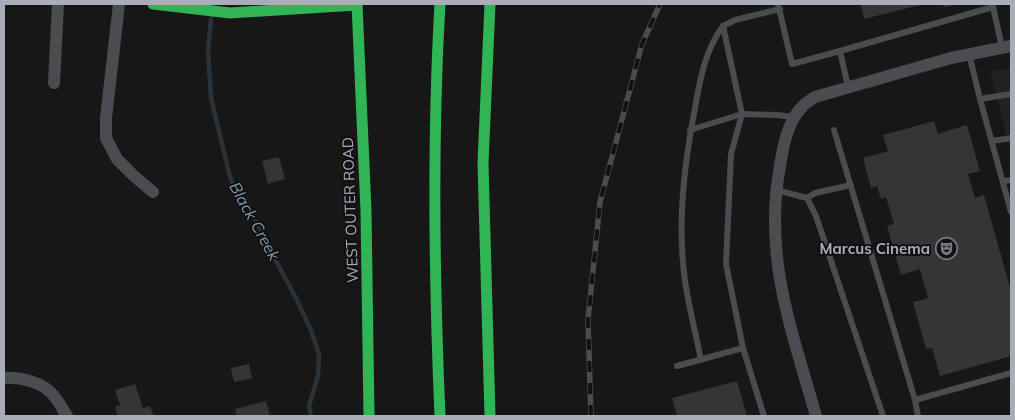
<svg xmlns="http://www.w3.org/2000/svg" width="1015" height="420" viewBox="0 0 1015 420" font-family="Mulish,sans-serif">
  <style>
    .built { fill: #212123 }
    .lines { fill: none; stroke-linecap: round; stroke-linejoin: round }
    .stream { stroke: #2a3239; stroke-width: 4.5 }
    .building { fill: #353536 }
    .lane { stroke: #4b4c50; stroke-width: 6 }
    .street { stroke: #4b4c50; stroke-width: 12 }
    .fast { stroke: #30b455; stroke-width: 11 }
    .rail-casing { stroke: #4b4c4f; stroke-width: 5.5 }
    .rail { stroke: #111113; stroke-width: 4; stroke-dasharray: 11; stroke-linecap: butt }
    .labels { text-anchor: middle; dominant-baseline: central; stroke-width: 4; stroke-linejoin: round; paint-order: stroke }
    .street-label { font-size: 15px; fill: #a8adb8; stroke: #111113 }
    .poi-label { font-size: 15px; font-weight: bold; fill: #a8adb8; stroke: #111113; text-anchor: end }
    .water-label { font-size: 16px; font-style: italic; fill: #7f9bb3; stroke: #111113 }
  </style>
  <rect width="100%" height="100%" fill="#171717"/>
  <!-- built -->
  <polygon class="built" points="1011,68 1011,154 990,71"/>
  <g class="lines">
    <!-- stream -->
    <polyline class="stream" points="211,19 208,50 211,98 229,173 234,188 246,200 269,248 295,296 311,330 319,354 318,376 309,406 311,416"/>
  </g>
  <!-- building -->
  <g class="building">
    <polygon points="861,4 924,4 864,19"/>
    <polygon points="943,4 955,4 955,5 944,7"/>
    <polygon points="934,121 938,134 967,125 980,171 968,174 975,198 984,195 1011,291 1011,356 940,376 932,348 926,349 913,302 928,298 920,269 901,275 887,226 894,224 886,197 881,199 877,186 871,188 863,158 888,151 883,135"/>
    <polygon points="279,157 285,179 268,184 262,161"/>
    <polygon points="249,364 252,378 234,382 231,368"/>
    <polygon points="737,381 747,416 677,416 672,398"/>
    <polygon points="135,384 143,408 150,406 154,416 118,416 115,407 120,405 115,390"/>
    <polygon points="266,401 270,416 237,416 235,409"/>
  </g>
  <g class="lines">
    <!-- lane -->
    <g class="lane">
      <polyline points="778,4 792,64 840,51 848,87"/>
      <polyline points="840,51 993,7 1002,47"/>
      <polyline points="969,54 980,99 1011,212"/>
      <polyline points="980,99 1011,94"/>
      <polyline points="690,130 742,114 723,26 735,20 780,9"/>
      <polyline points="834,130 915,400"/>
      <polyline points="992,141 1011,138"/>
      <polyline points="1004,181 1011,180"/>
      <polyline points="776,190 807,198 816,216 883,416"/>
      <polyline points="807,198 815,193 851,185"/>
      <path d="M 701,360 C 696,334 689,308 685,281 C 677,224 684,165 695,108 C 700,80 705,50 723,26"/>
      <polyline points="677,366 743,348"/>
      <polyline points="764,416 743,348 726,264 731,154 742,114 777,115 794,117"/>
      <polyline points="918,416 915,400 1011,373"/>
    </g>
    <!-- street -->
    <g class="street">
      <polyline points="119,4 106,118 106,138 117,159 134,176 153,192"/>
      <polyline points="54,83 58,4"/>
      <path d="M 4,378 C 21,377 43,382 54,396 C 59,402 63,410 67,416"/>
      <path d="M 816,416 C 792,331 763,256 780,166 C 783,146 788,120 803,106 C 806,102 811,100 815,97 L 951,58 L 1011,46"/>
    </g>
    <!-- fast -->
    <g class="fast">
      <polyline points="153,4 230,13 357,5"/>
      <polyline points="357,4 366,211 369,416"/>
      <path d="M 440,4 C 432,142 434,278 440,416"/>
      <polyline points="490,4 483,163 490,416"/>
    </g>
    <defs>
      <polyline id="rail" points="591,416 588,320 600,202 642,44 660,4"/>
    </defs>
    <!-- rail casing -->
    <use href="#rail" class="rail-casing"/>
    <!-- rail -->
    <use href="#rail" class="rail"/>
  </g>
  <!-- icons -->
  <defs>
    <symbol id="theatre-ring" viewBox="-11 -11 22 22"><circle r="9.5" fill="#111113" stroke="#757880" stroke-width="1.5"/><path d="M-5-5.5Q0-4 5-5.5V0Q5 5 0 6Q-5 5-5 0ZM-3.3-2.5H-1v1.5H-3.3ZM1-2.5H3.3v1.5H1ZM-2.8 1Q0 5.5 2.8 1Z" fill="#757880"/></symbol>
  </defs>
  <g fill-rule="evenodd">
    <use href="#theatre-ring" x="934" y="236" width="25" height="25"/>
  </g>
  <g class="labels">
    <!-- street labels -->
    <g class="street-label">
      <text transform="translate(350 210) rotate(-92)">WEST OUTER ROAD</text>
    </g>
    <!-- poi labels -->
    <g class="poi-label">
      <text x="930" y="248">Marcus Cinema</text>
    </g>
    <!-- water labels -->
    <g class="water-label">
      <text transform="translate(255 221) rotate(61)">Black Creek</text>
    </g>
  </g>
  <!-- border -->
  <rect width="1015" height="420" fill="none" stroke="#a8adb8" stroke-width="10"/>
</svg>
